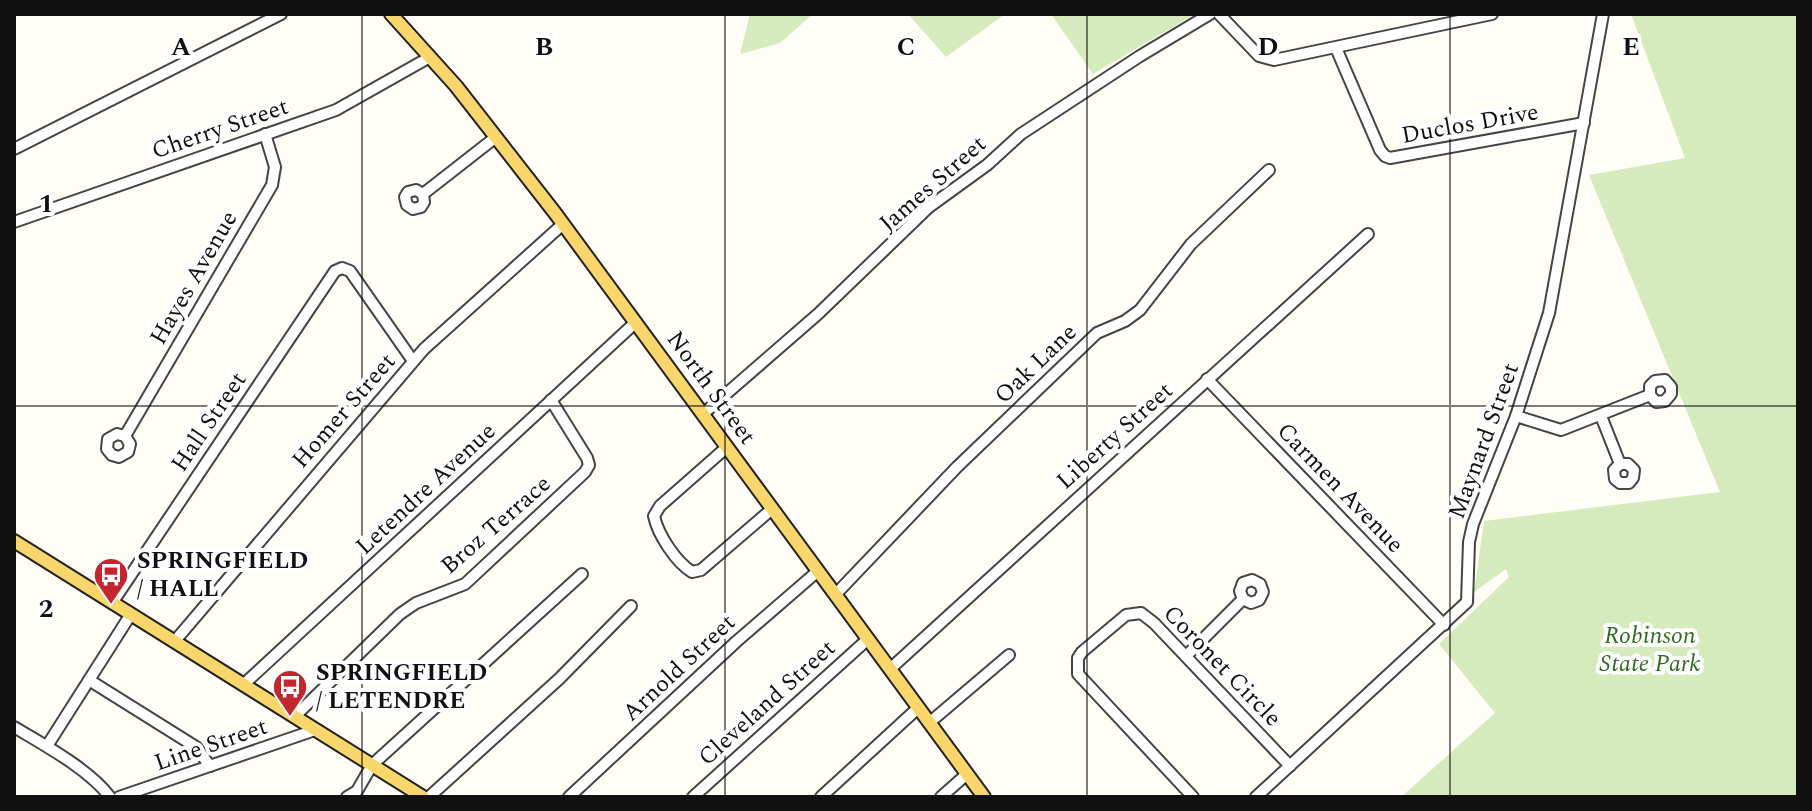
<svg xmlns="http://www.w3.org/2000/svg" width="1812" height="811" viewBox="0 0 1812 811" font-family="Spectral,serif">
  <style>
    .green { fill: #d5ebbd }
    .lines { fill: none; stroke-linecap: round; stroke-linejoin: round }
    .minor-casing { stroke: #444; stroke-width: 14 }
    .major-casing { stroke: #222; stroke-width: 16 }
    .minor { stroke: #fff; stroke-width: 10 }
    .major { stroke: #f9d66b; stroke-width: 12 }
    .grid { fill: none; stroke: #111; stroke-width: 2; stroke-opacity: 0.55 }
    .labels { text-anchor: middle; dominant-baseline: central; stroke-width: 8; stroke-linejoin: round; paint-order: stroke }
    .street-label { font-size: 24px; fill: #111; stroke: #fff }
    .poi-label { font-size: 24px; font-weight: bold; fill: #111; stroke: #fff; text-anchor: start }
    .park-label { font-size: 24px; font-style: italic; fill: #2f6b1f; stroke: #fff }
    .grid-label { font-size: 26px; text-anchor: middle; font-weight: bold; fill: #111; stroke: #fff; stroke-width: 8; stroke-linejoin: round; paint-order: stroke }
  </style>
  <rect width="100%" height="100%" fill="#fffdf5"/>
  <!-- green -->
  <g class="green">
    <polygon points="750,14 813,14 780,43 740,54"/>
    <polygon points="908,14 1005,14 946,57"/>
    <polygon points="1051,14 1195,14 1093,74"/>
    <polygon points="1631,14 1798,14 1798,797 1401,797 1495,713 1439,644 1509,577 1506,569 1474,592 1484,521 1720,492 1589,175 1685,158"/>
  </g>
  <g class="lines">
    <defs>
      <g id="minor">
        <polyline points="1219,14 1259,56 1274,60 1492,14"/>
        <polyline points="1336,48 1380,150 1385,156 1390,158 1584,123"/>
        <polyline points="14,149 281,14"/>
        <polyline points="423,194 424,202 421,207 413,209 407,205 405,197 408,192 416,190 423,194 496,137"/>
        <polyline points="14,222 336,110 430,57"/>
        <polyline points="1207,379 1444,625"/>
        <polyline points="703,414 818,314 929,207 987,165 1021,134 1140,56 1210,14"/>
        <polyline points="1516,416 1561,430 1650,395 1656,402 1665,401 1671,394 1671,387 1665,380 1655,381 1650,386 1650,395"/>
        <polyline points="1601,416 1620,464 1628,464 1634,470 1633,478 1629,483 1620,483 1615,479 1614,470 1620,464"/>
        <polyline points="125,436 130,444 128,452 119,457 112,455 107,449 108,439 117,434 125,436 272,185 275,167 265,134"/>
        <path d="M 727,447 L 660,506 L 654,516 C 658,535 676,562 692,572 L 701,570 L 772,509"/>
        <polyline points="835,595 957,467 1097,333 1125,321 1140,310 1191,244 1269,170"/>
        <polyline points="112,603 335,271 342,268 350,271 413,361"/>
        <polyline points="174,642 424,349 563,224"/>
        <polyline points="1186,656 1243,599 1251,603 1259,600 1263,592 1260,584 1252,580 1243,583 1240,591 1243,599"/>
        <polyline points="890,669 1368,234"/>
        <polyline points="89,680 196,747 210,766"/>
        <polyline points="243,685 636,322"/>
        <polyline points="294,717 400,614 416,603 465,584 585,472 589,465 587,458 551,400"/>
        <polyline points="929,723 1009,655"/>
        <path d="M 14,727 C 44,745 89,769 110,797"/>
        <polyline points="47,746 131,614"/>
        <polyline points="119,797 315,730"/>
        <polyline points="347,797 357,791 372,765 582,574"/>
        <polyline points="429,797 559,679 631,606"/>
        <polyline points="569,797 737,641 818,571"/>
        <polyline points="693,797 868,639"/>
        <polyline points="821,797 918,708"/>
        <polyline points="941,797 967,774"/>
        <polyline points="1193,797 1078,674 1078,658 1082,652 1126,615 1141,613 1154,623 1290,766"/>
        <polyline points="1256,797 1467,602 1469,542 1473,524 1516,416 1549,313 1603,14"/>
      </g>
      <g id="major">
        <polyline points="391,14 456,86 555,213 984,797"/>
        <polyline points="14,541 423,797"/>
      </g>
    </defs>
    <!-- minor casing -->
    <use href="#minor" class="minor-casing"/>
    <!-- major casing -->
    <use href="#major" class="major-casing"/>
    <!-- minor -->
    <use href="#minor" class="minor"/>
    <!-- major -->
    <use href="#major" class="major"/>
  </g>
  <!-- grid -->
  <path class="grid" d="M 362,14 L 362,797M 725,14 L 725,797M 1087,14 L 1087,797M 1450,14 L 1450,797M 14,406 L 1798,406"/>
  <!-- icons -->
  <defs>
    <symbol id="bus-pin" viewBox="-11 -11 22 30"><path d="M0 17L-7.5 6A9.5 9.5 0 1 1 7.5 6Z" fill="#c4262e" stroke="#fff"/><path d="M-5-6H5V4H4V6H2V4H-2V6H-4V4H-5ZM-3.5-4V0h7V-4ZM-3.5 1.2v1.5H-2V1.2ZM2 1.2v1.5H3.5V1.2Z" fill="#fff"/></symbol>
  </defs>
  <g fill-rule="evenodd">
    <use href="#bus-pin" x="91" y="555" width="40" height="54"/>
    <use href="#bus-pin" x="270" y="667" width="40" height="54"/>
  </g>
  <g class="labels">
    <!-- street labels -->
    <g class="street-label">
      <text transform="translate(1470 124) rotate(-10)">Duclos Drive</text>
      <text transform="translate(220 129) rotate(-19)">Cherry Street</text>
      <text transform="translate(933 184) rotate(-41)">James Street</text>
      <text transform="translate(194 278) rotate(-60)">Hayes Avenue</text>
      <text transform="translate(1036 364) rotate(-44)">Oak Lane</text>
      <text transform="translate(711 388) rotate(54)">North Street</text>
      <text transform="translate(344 411) rotate(-49)">Homer Street</text>
      <text transform="translate(209 422) rotate(-56)">Hall Street</text>
      <text transform="translate(1115 436) rotate(-42)">Liberty Street</text>
      <text transform="translate(1484 441) rotate(-70)">Maynard Street</text>
      <text transform="translate(1340 488) rotate(46)">Carmen Avenue</text>
      <text transform="translate(426 489) rotate(-43)">Letendre Avenue</text>
      <text transform="translate(496 525) rotate(-41)">Broz Terrace</text>
      <text transform="translate(1222 666) rotate(46)">Coronet Circle</text>
      <text transform="translate(679 668) rotate(-43)">Arnold Street</text>
      <text transform="translate(767 703) rotate(-42)">Cleveland Street</text>
      <text transform="translate(211 745) rotate(-19)">Line Street</text>
    </g>
    <!-- poi labels -->
    <g class="poi-label">
      <text x="137" y="561">SPRINGFIELD<tspan x="137" dy="28">/ HALL</tspan></text>
      <text x="316" y="673">SPRINGFIELD<tspan x="316" dy="28">/ LETENDRE</tspan></text>
    </g>
    <!-- park labels -->
    <g class="park-label">
      <text x="1650" y="636">Robinson<tspan x="1650" dy="28">State Park</tspan></text>
    </g>
  </g>
  <g class="grid-label">
    <text x="181" y="55">A</text>
    <text x="544" y="55">B</text>
    <text x="906" y="55">C</text>
    <text x="1268" y="55">D</text>
    <text x="1631" y="55">E</text>
    <text x="46" y="212">1</text>
    <text x="46" y="617">2</text>
  </g>
  <!-- border -->
  <rect width="1812" height="811" fill="none" stroke="#111111" stroke-width="32"/>
</svg>
